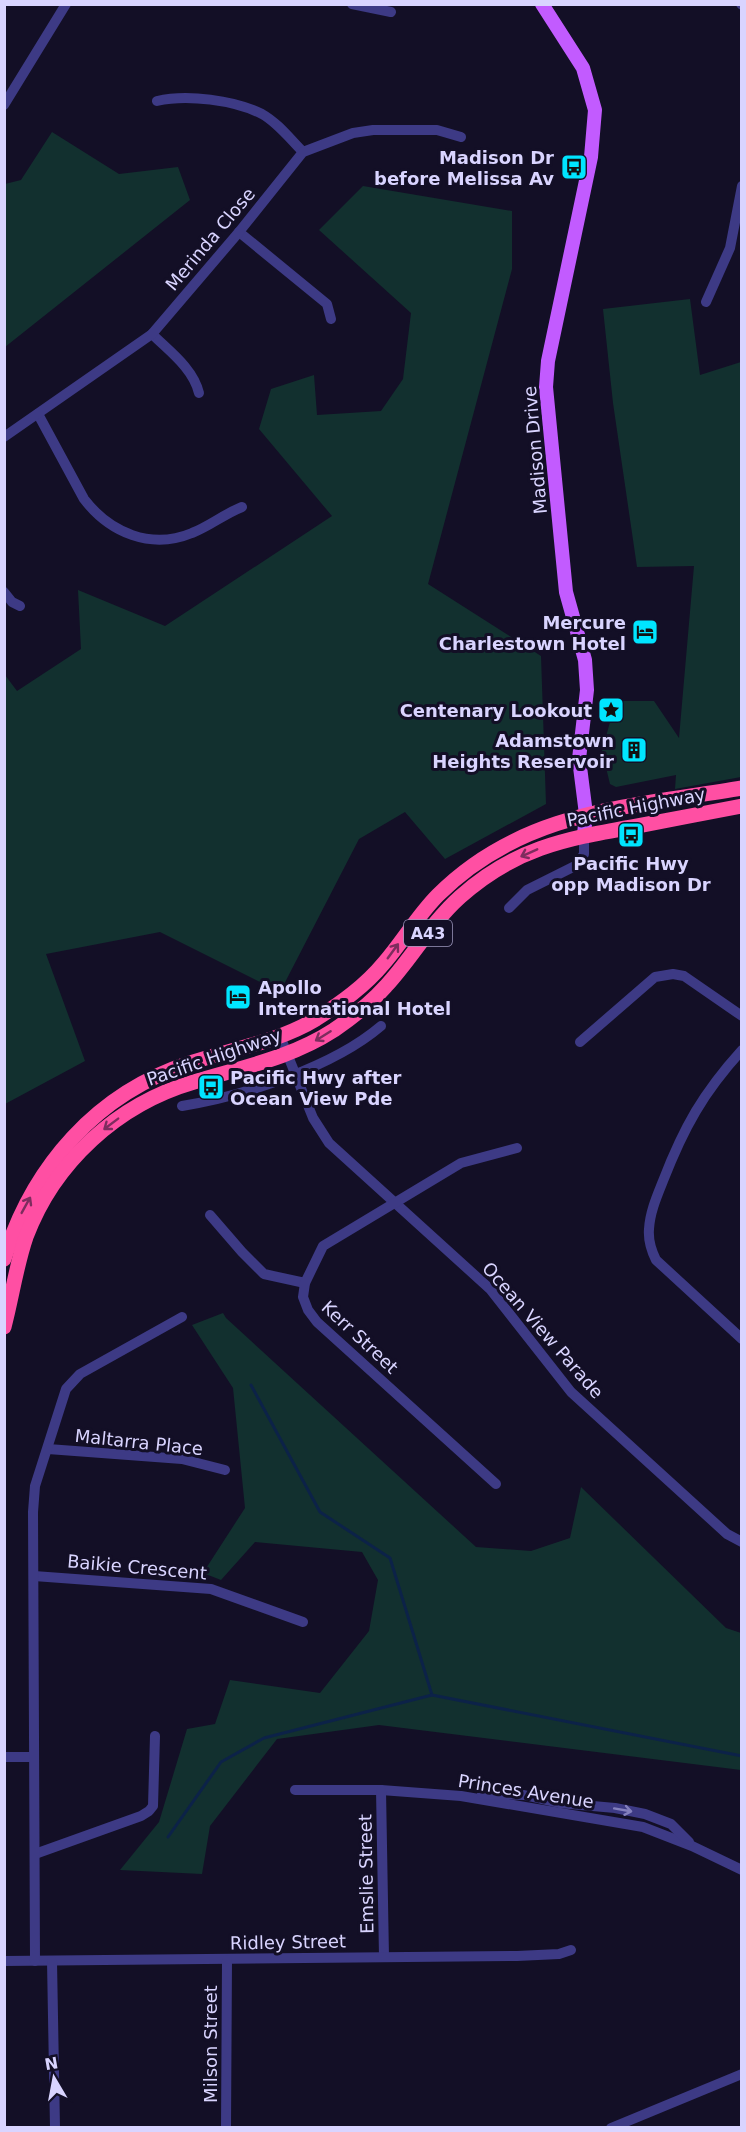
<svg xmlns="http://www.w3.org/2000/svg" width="746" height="2132" viewBox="0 0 746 2132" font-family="'DejaVu Sans',sans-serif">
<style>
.green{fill:#12302f}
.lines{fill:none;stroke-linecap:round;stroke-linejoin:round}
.stream{stroke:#0c2248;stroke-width:3}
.minor{stroke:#3d3a85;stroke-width:10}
.major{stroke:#c25bff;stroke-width:14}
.highway{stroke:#ff4fa3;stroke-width:15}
.oneway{stroke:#7d2c5e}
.oneway2{stroke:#837fbc}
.labels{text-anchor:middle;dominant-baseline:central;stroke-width:6;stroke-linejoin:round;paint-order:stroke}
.shield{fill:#130f26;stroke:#9e99be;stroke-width:1.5}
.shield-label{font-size:16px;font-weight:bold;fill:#d9d4ff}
.poi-label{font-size:18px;font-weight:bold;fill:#d9d4ff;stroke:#130f26;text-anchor:end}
.street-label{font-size:18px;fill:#d9d4ff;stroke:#130f26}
</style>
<rect width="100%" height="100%" fill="#130f26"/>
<g class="green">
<path d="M 52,132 L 119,174 L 178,167 L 190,200 L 5,347 L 5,184 L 21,180 Z"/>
<path d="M 363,186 L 512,211 L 512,269 L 428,584 L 541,656 L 546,804 L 445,859 L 405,812 L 359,839 L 280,992 L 160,932 L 46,954 L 85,1061 L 5,1104 L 5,675 L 17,691 L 81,649 L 78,590 L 165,626 L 332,516 L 259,429 L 271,389 L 314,375 L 317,415 L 381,411 L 403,379 L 411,313 L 319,230 Z"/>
<path d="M 690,299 L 700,375 L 741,362 L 741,777 L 675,789 L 676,775 L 616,787 L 610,784 L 602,751 L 610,722 L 599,715 L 609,701 L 654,701 L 679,738 L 694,566 L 637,567 L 613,403 L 603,309 Z"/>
<path d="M 223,1313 L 226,1318 L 476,1547 L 531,1551 L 570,1538 L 581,1487 L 726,1628 L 741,1633 L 741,1770 L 379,1725 L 277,1739 L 210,1826 L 202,1874 L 120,1870 L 159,1822 L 187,1729 L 215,1724 L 230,1680 L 320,1693 L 369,1631 L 378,1580 L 362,1552 L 255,1542 L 221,1580 L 203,1573 L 245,1508 L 233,1388 L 192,1325 Z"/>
</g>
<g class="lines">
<g class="stream">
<path d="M 251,1385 L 320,1512 L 390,1558 L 432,1695"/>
<path d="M 168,1837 L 221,1762 L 264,1738 L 432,1695 L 742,1756"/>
</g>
<g class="minor">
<path d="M 352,4 L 391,12"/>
<path d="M 741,4 L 742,5"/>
<path d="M 157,101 C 187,94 234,100 262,114 C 278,123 290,139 303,152"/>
<path d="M 4,105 L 66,4"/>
<path d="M 239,232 L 327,304 L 331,319"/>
<path d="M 706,302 L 730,248 L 742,186"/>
<path d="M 152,334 C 169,351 193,368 199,393"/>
<path d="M 38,414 L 84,499 C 110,533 151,550 192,533 C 210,526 224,514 242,507"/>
<path d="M 4,437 L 152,334 L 239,232 L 303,152 L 353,133 L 373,130 L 437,130 L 461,137"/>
<path d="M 4,592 L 12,602 L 20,606"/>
<path d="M 509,908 L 527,890 L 577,865 L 584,854 L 584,835"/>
<path d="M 280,1036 L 313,1118 L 329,1143 L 490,1289 L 571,1392 L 727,1534 L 742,1542"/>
<path d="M 580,1042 L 655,977 L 673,974 L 684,976 L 742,1016"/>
<path d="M 742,1050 C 703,1093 684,1127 663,1181 C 657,1196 650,1212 649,1229 C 648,1241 651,1250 656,1260 L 742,1339"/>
<path d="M 182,1106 C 244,1096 333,1067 381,1026"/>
<path d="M 210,1215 L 242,1252 L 264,1274 L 305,1283"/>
<path d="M 48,1449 L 182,1459 L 225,1470"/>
<path d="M 496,1484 L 317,1322 L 308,1310 L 303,1297 L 305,1283 L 323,1246 L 461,1163 L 517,1148"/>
<path d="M 34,1576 L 211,1589 L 303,1622"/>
<path d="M 4,1757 L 34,1757"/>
<path d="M 295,1790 L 381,1790 L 461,1796 L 643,1827 L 692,1846 L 742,1870"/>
<path d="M 381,1790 L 384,1957"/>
<path d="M 482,1794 L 524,1795 L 559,1803 L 615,1808 L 645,1814 L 671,1824 L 689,1842"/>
<path d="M 35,1854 L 141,1816 L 149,1811 L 153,1806 L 155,1736"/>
<path d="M 4,1961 L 517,1956 L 559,1954 L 571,1950"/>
<path d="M 35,1961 L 33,1512 L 35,1486 L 66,1389 L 80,1374 L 182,1317"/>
<path d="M 52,1961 L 55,2128"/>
<path d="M 226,2128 L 227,1960"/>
<path d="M 611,2128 L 742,2074"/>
</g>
<path class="major" d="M 542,4 L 583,68 L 595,110 L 591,157 L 548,361 L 546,387 L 566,592 L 585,660 L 587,690 L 579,759 L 586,814 L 584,835"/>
<g class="highway">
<path d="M 4,1259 C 33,1166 97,1093 190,1063 C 232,1049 278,1042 316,1019 C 341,1003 365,986 384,963 C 403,941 418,915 438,895 C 523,810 631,807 742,788"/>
<path d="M 4,1327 C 12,1297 16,1266 26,1237 C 54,1162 118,1104 194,1082 C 243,1067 291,1058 334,1030 C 353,1017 371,1003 386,986 C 412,958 431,923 460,897 C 513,849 564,839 632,827 C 669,820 705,813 742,806"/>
</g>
</g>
<defs><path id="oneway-shaft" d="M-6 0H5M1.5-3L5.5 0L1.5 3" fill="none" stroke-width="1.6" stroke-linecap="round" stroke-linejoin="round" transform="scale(1.5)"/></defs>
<g class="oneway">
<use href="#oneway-shaft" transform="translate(529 853) rotate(156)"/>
<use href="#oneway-shaft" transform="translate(393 951) rotate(-54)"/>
<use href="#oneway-shaft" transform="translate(323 1036) rotate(148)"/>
<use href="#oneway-shaft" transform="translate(111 1124) rotate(143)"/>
<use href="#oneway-shaft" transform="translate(26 1205) rotate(-61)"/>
</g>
<use class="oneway2" href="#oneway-shaft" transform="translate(623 1810) rotate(10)"/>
<defs>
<symbol id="bus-square" viewBox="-11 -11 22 22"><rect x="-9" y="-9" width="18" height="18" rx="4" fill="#00e5ff" stroke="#130f26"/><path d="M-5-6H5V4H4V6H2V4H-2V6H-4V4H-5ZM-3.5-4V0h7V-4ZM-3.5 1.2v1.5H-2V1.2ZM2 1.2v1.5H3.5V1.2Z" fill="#111"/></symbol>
<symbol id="hotel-square" viewBox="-11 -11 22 22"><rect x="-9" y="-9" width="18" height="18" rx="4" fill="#00e5ff" stroke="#130f26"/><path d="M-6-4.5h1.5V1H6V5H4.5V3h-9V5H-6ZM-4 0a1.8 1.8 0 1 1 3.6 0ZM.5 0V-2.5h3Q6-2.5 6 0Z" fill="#111"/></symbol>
<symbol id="sight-square" viewBox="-11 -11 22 22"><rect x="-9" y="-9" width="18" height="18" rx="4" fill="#00e5ff" stroke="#130f26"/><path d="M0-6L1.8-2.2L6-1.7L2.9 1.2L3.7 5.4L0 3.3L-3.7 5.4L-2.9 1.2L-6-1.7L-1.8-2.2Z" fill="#111"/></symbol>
<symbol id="building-square" viewBox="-11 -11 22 22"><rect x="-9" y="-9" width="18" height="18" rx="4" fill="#00e5ff" stroke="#130f26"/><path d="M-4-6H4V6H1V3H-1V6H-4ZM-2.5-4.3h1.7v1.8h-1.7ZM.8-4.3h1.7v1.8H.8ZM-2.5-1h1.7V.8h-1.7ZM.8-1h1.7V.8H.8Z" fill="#111"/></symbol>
</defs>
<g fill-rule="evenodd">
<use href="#bus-square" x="559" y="152" width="30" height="30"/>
<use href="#hotel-square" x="630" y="617" width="30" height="30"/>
<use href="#sight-square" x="596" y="695" width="30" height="30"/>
<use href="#building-square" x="619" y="735" width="30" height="30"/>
<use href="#bus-square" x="616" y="820" width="30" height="30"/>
<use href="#hotel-square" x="223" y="982" width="30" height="30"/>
<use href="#bus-square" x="196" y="1072" width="30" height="30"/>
</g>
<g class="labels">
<rect class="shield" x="404" y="920" width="48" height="26" rx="4.5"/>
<g class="shield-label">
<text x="428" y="933">A43</text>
</g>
<g class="poi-label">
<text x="554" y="157">Madison Dr<tspan x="554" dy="21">before Melissa Av</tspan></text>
<text x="626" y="622">Mercure<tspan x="626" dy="21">Charlestown Hotel</tspan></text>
<text x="592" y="710">Centenary Lookout</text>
<text x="614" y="740">Adamstown<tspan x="614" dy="21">Heights Reservoir</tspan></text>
<text x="631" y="863" text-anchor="middle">Pacific Hwy<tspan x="631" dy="21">opp Madison Dr</tspan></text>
<text x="258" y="987" text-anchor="start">Apollo<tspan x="258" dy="21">International Hotel</tspan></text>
<text x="230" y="1077" text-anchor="start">Pacific Hwy after<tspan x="230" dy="21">Ocean View Pde</tspan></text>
</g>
<g class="street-label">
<text transform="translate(210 239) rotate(-50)">Merinda Close</text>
<text transform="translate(535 450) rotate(-95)">Madison Drive</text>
<text transform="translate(636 807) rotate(-11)">Pacific Highway</text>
<text transform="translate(214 1057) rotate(-19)">Pacific Highway</text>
<text transform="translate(543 1330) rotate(49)">Ocean View Parade</text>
<text transform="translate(360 1337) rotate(43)">Kerr Street</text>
<text transform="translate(139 1442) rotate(6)">Maltarra Place</text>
<text transform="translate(137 1567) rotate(5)">Baikie Crescent</text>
<text transform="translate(526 1791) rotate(9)">Princes Avenue</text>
<text transform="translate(366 1874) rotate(-91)">Emslie Street</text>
<text transform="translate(288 1942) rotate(-1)">Ridley Street</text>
<text transform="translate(210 2044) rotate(-90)">Milson Street</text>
</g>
</g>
<rect width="746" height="2132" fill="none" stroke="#d9d4ff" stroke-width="12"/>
<g transform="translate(54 2078) rotate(350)" stroke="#130f26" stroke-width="4.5" paint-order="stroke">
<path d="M0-4.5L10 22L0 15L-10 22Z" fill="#d9d4ff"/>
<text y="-9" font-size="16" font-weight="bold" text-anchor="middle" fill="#d9d4ff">N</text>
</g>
</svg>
